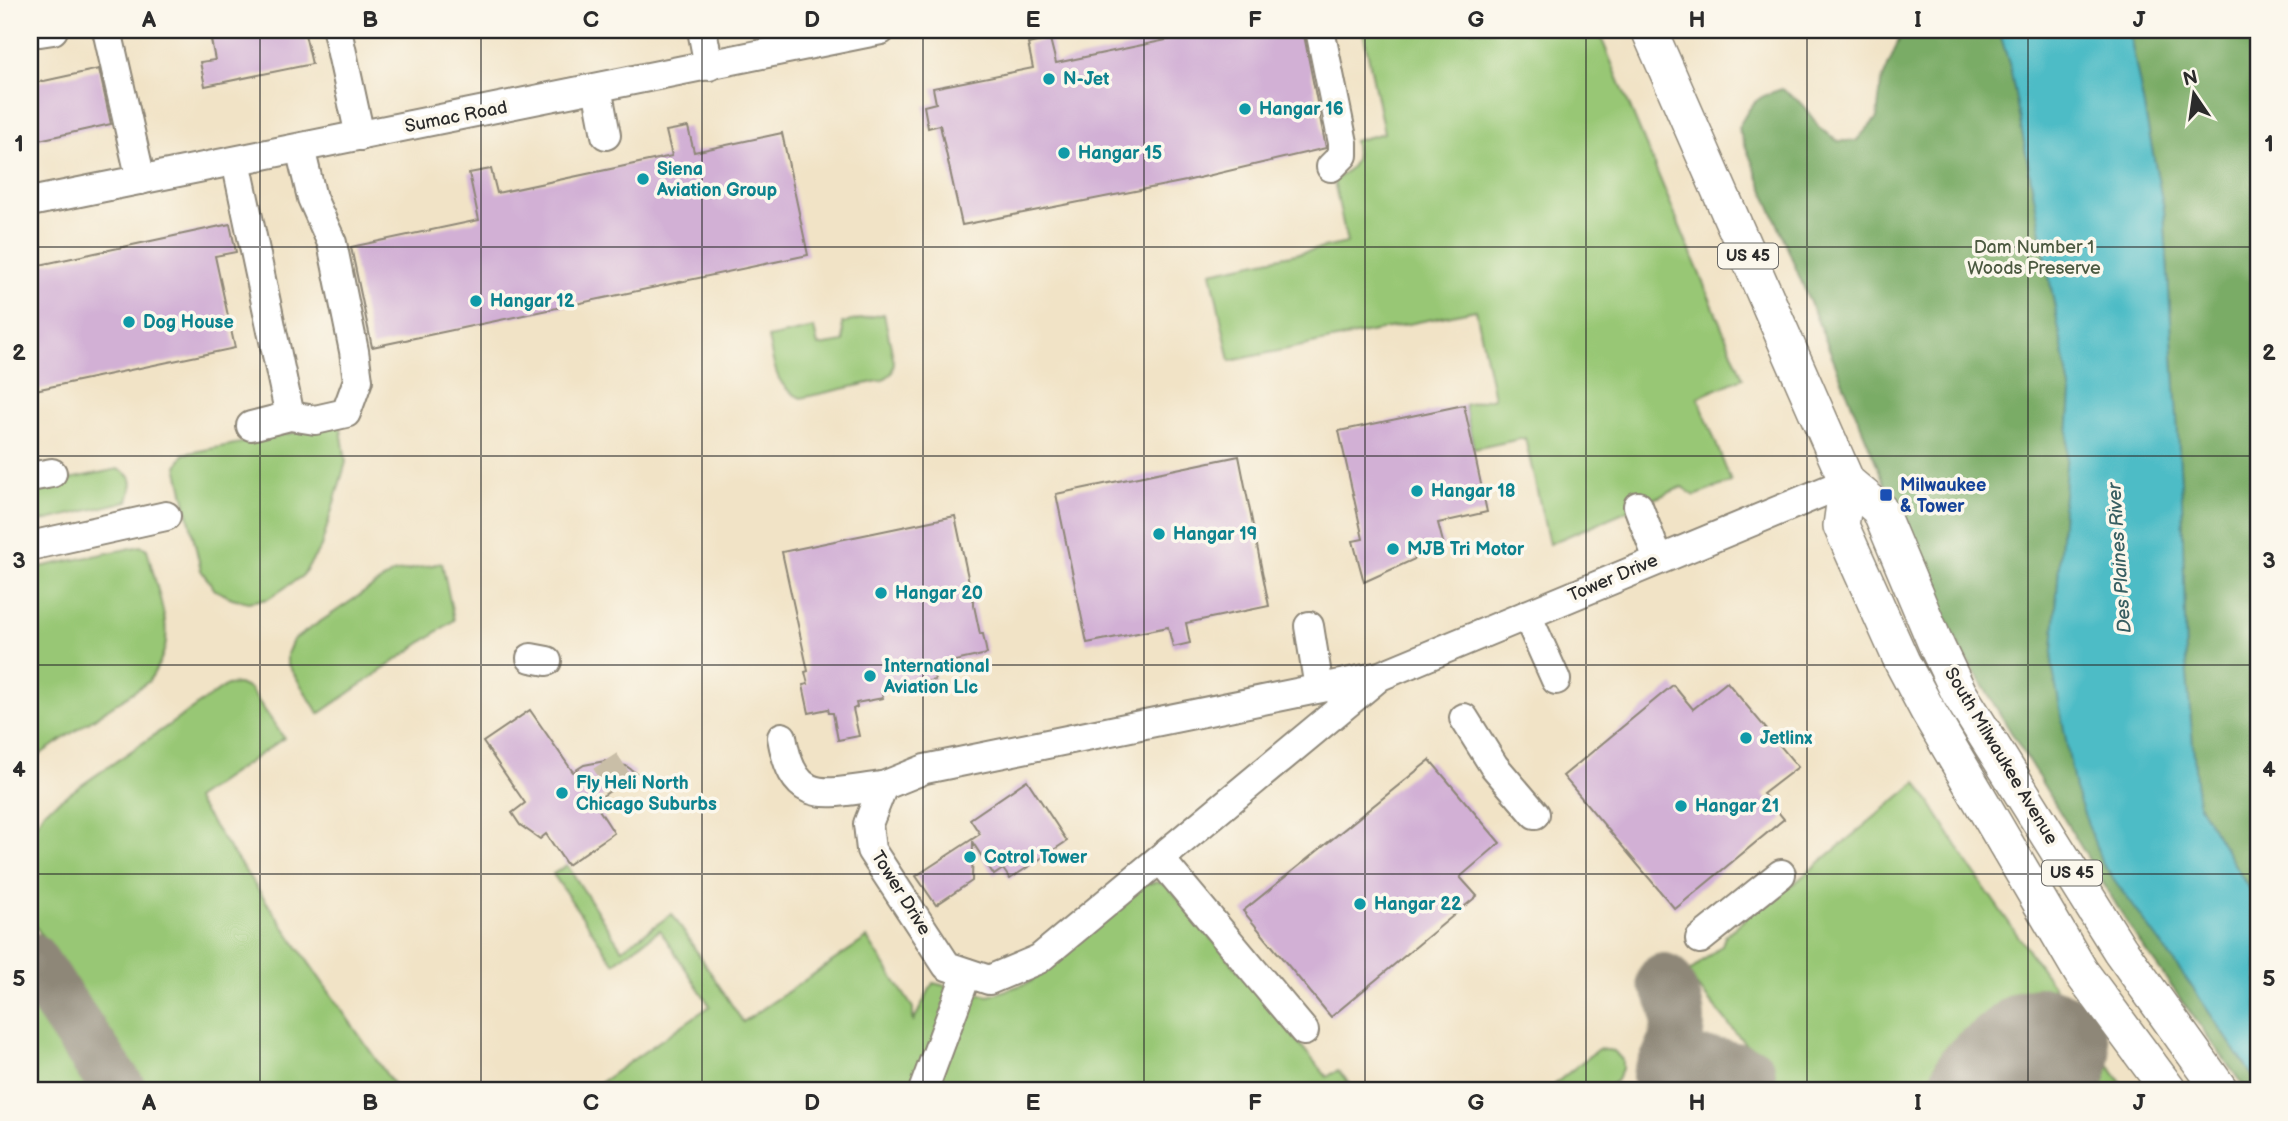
<svg xmlns="http://www.w3.org/2000/svg" width="2288" height="1121" viewBox="0 0 2288 1121" font-family="'Balsamiq Sans',sans-serif">
<style>
.green{fill:#98c775;stroke:#627950;stroke-width:2}
.forest{fill:#7aac66;stroke:#526c48;stroke-width:2}
.water{fill:#4ebcc6;stroke:#3c7478;stroke-width:2}
.lines{fill:none;stroke-linecap:round;stroke-linejoin:round}
.taxiway{stroke:#8e8778;stroke-width:54}
.runway{stroke:#8e8778;stroke-width:138}
.building{fill:#d2b0d5}
.minor-tunnel{stroke:#c9bea7;stroke-width:28;stroke-dasharray:28 14;stroke-linecap:butt}
.minor-casing{stroke:#8e8778;stroke-width:32}
.major-casing{stroke:#8e8778;stroke-width:38}
.minor{stroke:#fff;stroke-width:28}
.major{stroke:#fff;stroke-width:35}
.grid{fill:none;stroke:#2b2b2b;stroke-width:2;stroke-opacity:0.55}
.culture-dot{fill:#0f9aa8;stroke:#fbf7ec;stroke-width:2.5}
.transit-dot{fill:#1a4fb4;stroke:#fbf7ec;stroke-width:2.5}
.labels{text-anchor:middle;dominant-baseline:central;stroke-width:7;stroke-linejoin:round;paint-order:stroke}
.shield{fill:#fbf7ec;stroke:#696865;stroke-width:2}
.shield-label{font-size:16px;font-weight:bold;fill:#2b2b2b}
.culture-label{font-size:18px;font-weight:bold;fill:#0d838f;stroke:#fbf7ec;text-anchor:start}
.street-label{font-size:18px;fill:#2b2b2b;stroke:#fbf7ec}
.park-label{font-size:18px;fill:#4c5a41;stroke:#fbf7ec}
.transit-label{font-size:18px;font-weight:bold;fill:#164399;stroke:#fbf7ec;text-anchor:start}
.water-label{font-size:19px;font-style:italic;fill:#375e61;stroke:#fbf7ec}
.neatline{fill:none;stroke:#2b2b2b;stroke-width:2.5}
.grid-label{font-size:23px;text-anchor:middle;font-weight:bold;fill:#2b2b2b}
</style>
<rect width="100%" height="100%" fill="#fbf7ec"/>
<filter id="ink" filterUnits="userSpaceOnUse"><feTurbulence type="fractalNoise" baseFrequency=".0143" numOctaves="2"/><feDisplacementMap in="SourceGraphic" scale="14" xChannelSelector="R" yChannelSelector="G"/><feConvolveMatrix kernelMatrix="1 2 1 2 8 2 1 2 1" color-interpolation-filters="sRGB"/></filter>
<filter id="wash" filterUnits="userSpaceOnUse"><feTurbulence type="fractalNoise" baseFrequency=".00686" numOctaves="4" result="noise"/><feDisplacementMap in="SourceGraphic" scale="28" xChannelSelector="R" yChannelSelector="G"/><feGaussianBlur stdDeviation="1.57" result="paint"/><feColorMatrix in="noise" values="0 0 0 0 0 0 0 0 0 0 0 0 0 0 0 0 0 1.4 0 .05"/><feComposite in="paint" operator="in"/></filter>
<g filter="url(#wash)">
<rect width="100%" height="100%" fill="#f1e3c6"/>
<g class="green">
<path d="M 1363,30 L 1598,30 L 1743,378 L 1698,397 L 1731,482 L 1695,496 L 1682,487 L 1549,544 L 1525,438 L 1474,449 L 1464,405 L 1494,398 L 1476,310 L 1230,361 L 1211,272 L 1347,243 L 1334,181 C 1351,168 1360,164 1354,141 L 1384,133 Z"/>
<path d="M 884,314 L 894,362 L 892,373 L 883,380 L 801,398 C 774,387 774,363 768,338 L 814,328 L 818,346 L 844,342 L 842,323 Z"/>
<path d="M 338,424 L 341,429 L 346,462 L 321,547 L 302,576 L 268,599 L 248,602 L 232,598 L 215,590 L 201,570 L 177,466 L 184,454 Z"/>
<path d="M 118,469 C 136,476 133,484 128,501 L 30,524 L 30,487 Z"/>
<path d="M 141,546 L 147,549 C 152,572 169,621 166,642 C 164,657 157,669 148,682 L 30,761 L 30,569 Z"/>
<path d="M 442,563 L 454,620 L 319,714 L 287,663 L 287,654 L 293,640 L 393,573 Z"/>
<path d="M 239,684 L 250,689 L 284,738 L 195,799 L 398,1091 L 147,1091 L 30,918 L 30,834 L 44,811 L 227,685 Z"/>
<path d="M 1917,782 L 1972,870 L 2127,1091 L 2072,1091 C 2077,1083 2082,1075 2082,1065 C 2080,1042 2052,1028 2031,1033 L 1959,1091 L 1784,1091 L 1687,974 L 1722,945 L 1725,936 L 1787,882 L 1791,886 Z"/>
<path d="M 567,865 L 622,949 L 672,914 L 743,1022 L 867,938 L 913,1008 L 913,1022 L 933,983 L 989,996 L 1030,982 L 1145,884 L 1157,882 L 1168,886 L 1327,1077 L 1338,1070 L 1356,1091 L 588,1091 L 710,1006 L 660,930 L 614,963 L 553,874 Z"/>
<path d="M 30,1000 L 92,1091 L 30,1091 Z"/>
<path d="M 1598,1049 L 1614,1051 L 1622,1060 L 1622,1069 L 1617,1080 L 1604,1091 L 1546,1091 Z"/>
</g>
<g class="forest">
<path d="M 1903,30 L 1999,30 L 2010,67 L 2071,394 L 2052,665 L 2190,984 L 2258,1084 L 2258,1091 L 2247,1091 L 2136,937 L 1961,650 L 1901,523 L 1738,128 C 1752,103 1753,98 1782,89 L 1801,103 L 1821,129 L 1838,141 L 1856,141 L 1877,118 L 1881,83 Z"/>
<path d="M 2129,30 L 2258,30 L 2258,904 L 2198,804 L 2186,663 L 2182,499 L 2164,210 Z"/>
</g>
<path class="water" d="M 1999,30 L 2129,30 L 2164,210 L 2182,499 L 2186,663 L 2198,804 L 2258,904 L 2258,1084 L 2190,984 L 2102,863 L 2075,789 L 2052,665 L 2071,394 L 2010,67 Z"/>
<g class="lines">
<g class="taxiway">
<path d="M 30,959 L 120,1091"/>
<path d="M 1664,980 C 1668,988 1674,997 1676,1006 C 1683,1031 1671,1055 1659,1076 C 1696,1062 1711,1061 1749,1073"/>
<path d="M 2012,1079 L 2015,1091"/>
</g>
<path class="runway" d="M 1998,1091 L 2041,1056"/>
</g>
<g id="blocks">
<g class="building">
<path d="M 209,30 L 304,30 L 312,64 L 205,86 L 200,62 L 215,60 Z"/>
<path d="M 1214,30 L 1303,30 L 1326,148 L 1186,181 L 962,225 L 940,125 L 928,128 L 924,106 L 936,103 L 933,88 L 1033,68 L 1028,44 L 1050,39 L 1056,63 Z"/>
<path d="M 99,69 L 111,124 L 30,142 L 30,84 Z"/>
<path d="M 688,127 L 694,152 L 782,133 L 808,255 L 372,347 L 351,247 L 479,220 L 469,173 L 491,169 L 497,193 L 672,156 L 666,131 Z"/>
<path d="M 230,224 L 236,252 L 215,256 L 235,348 L 35,390 L 30,365 L 30,267 Z"/>
<path d="M 1464,405 L 1487,512 L 1438,523 L 1444,546 L 1416,553 L 1417,558 L 1364,582 L 1353,541 L 1363,539 L 1339,431 Z"/>
<path d="M 1239,456 L 1269,606 L 1186,623 L 1190,643 L 1173,647 L 1168,627 L 1087,643 L 1056,494 Z"/>
<path d="M 955,516 L 980,634 L 983,634 L 987,654 L 932,666 L 935,680 L 881,691 L 883,698 L 856,703 L 857,707 L 853,709 L 859,736 L 838,740 L 833,713 L 829,713 L 828,709 L 809,713 L 803,685 L 808,684 L 805,672 L 808,671 L 782,552 Z"/>
<path d="M 1727,682 L 1798,767 L 1763,794 L 1784,819 L 1675,909 L 1563,776 L 1673,685 L 1693,709 Z"/>
<path d="M 530,710 L 573,772 L 584,765 L 605,761 L 626,766 L 636,773 L 594,802 L 614,833 L 567,865 L 546,834 L 540,839 L 520,825 L 512,813 L 525,803 L 483,742 Z"/>
<path d="M 1430,760 L 1500,843 L 1460,877 L 1477,896 L 1331,1017 L 1243,911 Z"/>
<path d="M 1027,780 L 1067,841 L 1010,879 L 1003,869 L 994,875 L 973,843 L 972,881 L 936,905 L 916,876 L 980,834 L 970,819 Z"/>
</g>
</g>
</g>
<g filter="url(#ink)">
<use href="#blocks" fill-opacity="0" stroke="#8e8778" stroke-width="2"/>
<g class="lines">
<path class="minor-tunnel" d="M 605,761 L 620,784"/>
<defs>
<g id="minor">
<path d="M 40,30 L 40,32 L 53,30"/>
<path d="M 107,30 L 141,180"/>
<path d="M 337,30 L 360,136"/>
<path d="M 702,30 L 709,66"/>
<path d="M 1320,30 L 1343,143 L 1343,155 L 1331,167"/>
<path d="M 597,88 L 606,135"/>
<path d="M 236,161 L 290,416"/>
<path d="M 30,202 L 881,30"/>
<path d="M 251,426 L 290,416 L 315,420 L 346,413 L 358,380 L 354,351 L 332,243 L 312,198 L 300,148"/>
<path d="M 30,477 L 52,473"/>
<path d="M 1638,506 L 1658,559"/>
<path d="M 30,546 L 166,516"/>
<path d="M 1527,615 L 1556,680"/>
<path d="M 1309,626 L 1319,688"/>
<path d="M 531,658 L 547,661"/>
<path d="M 1380,676 L 1039,959 L 989,980 L 947,966 L 871,850 L 868,824 L 883,786 L 925,769 L 1380,676 L 1847,482"/>
<path d="M 1464,718 L 1494,766 L 1535,814"/>
<path d="M 782,737 C 794,808 825,793 883,786"/>
<path d="M 1160,859 L 1304,1031"/>
<path d="M 1700,939 L 1781,874"/>
<path d="M 923,1091 L 967,973"/>
</g>
<g id="major">
<path d="M 1649,30 L 1847,482 L 1879,509 L 1937,647 L 1959,693 L 2120,950 L 2221,1091"/>
<path d="M 1847,482 L 1841,526 L 1902,662 L 1928,711 L 2081,972 L 2169,1091"/>
</g>
</defs>
<use href="#minor" class="minor-casing"/>
<use href="#major" class="major-casing"/>
<use href="#minor" class="minor"/>
<use href="#major" class="major"/>
</g>
</g>
<path class="grid" d="M 260,30 L 260,1091M 481,30 L 481,1091M 702,30 L 702,1091M 923,30 L 923,1091M 1144,30 L 1144,1091M 1365,30 L 1365,1091M 1586,30 L 1586,1091M 1807,30 L 1807,1091M 2028,30 L 2028,1091M 30,247 L 2258,247M 30,456 L 2258,456M 30,665 L 2258,665M 30,874 L 2258,874"/>
<g class="culture-dot">
<circle cx="1049" cy="79" r="7"/>
<circle cx="1245" cy="109" r="7"/>
<circle cx="1064" cy="153" r="7"/>
<circle cx="643" cy="179" r="7"/>
<circle cx="476" cy="301" r="7"/>
<circle cx="129" cy="322" r="7"/>
<circle cx="1417" cy="491" r="7"/>
<circle cx="1159" cy="534" r="7"/>
<circle cx="1393" cy="549" r="7"/>
<circle cx="881" cy="593" r="7"/>
<circle cx="870" cy="676" r="7"/>
<circle cx="1746" cy="738" r="7"/>
<circle cx="562" cy="793" r="7"/>
<circle cx="1681" cy="806" r="7"/>
<circle cx="970" cy="857" r="7"/>
<circle cx="1360" cy="904" r="7"/>
</g>
<rect class="transit-dot" x="1879" y="488" width="14" height="14" rx="3.5"/>
<g class="labels">
<g class="shield">
<rect x="1718" y="243.5" width="60" height="25" rx="5"/>
<rect x="2042" y="860.5" width="60" height="25" rx="5"/>
</g>
<g class="shield-label">
<text x="1748" y="256">US 45</text>
<text x="2072" y="873">US 45</text>
</g>
<g class="culture-label">
<text x="1063" y="79">N-Jet</text>
<text x="1259" y="109">Hangar 16</text>
<text x="1078" y="153">Hangar 15</text>
<text x="657" y="169">Siena<tspan x="657" dy="21">Aviation Group</tspan></text>
<text x="490" y="301">Hangar 12</text>
<text x="143" y="322">Dog House</text>
<text x="1431" y="491">Hangar 18</text>
<text x="1173" y="534">Hangar 19</text>
<text x="1407" y="549">MJB Tri Motor</text>
<text x="895" y="593">Hangar 20</text>
<text x="884" y="666">International<tspan x="884" dy="21">Aviation Llc</tspan></text>
<text x="1760" y="738">Jetlinx</text>
<text x="576" y="783">Fly Heli North<tspan x="576" dy="21">Chicago Suburbs</tspan></text>
<text x="1695" y="806">Hangar 21</text>
<text x="984" y="857">Cotrol Tower</text>
<text x="1374" y="904">Hangar 22</text>
</g>
<g class="street-label">
<text transform="translate(456 117) rotate(-11)">Sumac Road</text>
<text transform="translate(1613 578) rotate(-23)">Tower Drive</text>
<text transform="translate(2001 756) rotate(59)">South Milwaukee Avenue</text>
<text transform="translate(901 893) rotate(58)">Tower Drive</text>
</g>
<g class="park-label">
<text x="2034" y="247">Dam Number 1<tspan x="2034" dy="21">Woods Preserve</tspan></text>
</g>
<g class="transit-label">
<text x="1900" y="485">Milwaukee<tspan x="1900" dy="21">&amp; Tower</tspan></text>
</g>
<g class="water-label">
<text transform="translate(2120 558) rotate(-94)">Des Plaines River</text>
</g>
</g>
<rect width="2288" height="1121" fill="none" stroke="#fbf7ec" stroke-width="77"/>
<g transform="translate(2194 94) rotate(347)" stroke="#fbf7ec" stroke-width="5" paint-order="stroke">
<path d="M0-5L12 26L0 18L-12 26Z" fill="#2b2b2b"/>
<text y="-10" font-size="19" font-weight="bold" text-anchor="middle" fill="#2b2b2b">N</text>
</g>
<rect x="38" y="38" width="2212" height="1044" class="neatline"/>
<g class="grid-label">
<text x="149" y="27">A</text>
<text x="370" y="27">B</text>
<text x="591" y="27">C</text>
<text x="812" y="27">D</text>
<text x="1033" y="27">E</text>
<text x="1255" y="27">F</text>
<text x="1476" y="27">G</text>
<text x="1697" y="27">H</text>
<text x="1918" y="27">I</text>
<text x="2139" y="27">J</text>
<text x="19" y="151">1</text>
<text x="2269" y="151">1</text>
<text x="19" y="360">2</text>
<text x="2269" y="360">2</text>
<text x="19" y="568">3</text>
<text x="2269" y="568">3</text>
<text x="19" y="777">4</text>
<text x="2269" y="777">4</text>
<text x="19" y="986">5</text>
<text x="2269" y="986">5</text>
<text x="149" y="1110">A</text>
<text x="370" y="1110">B</text>
<text x="591" y="1110">C</text>
<text x="812" y="1110">D</text>
<text x="1033" y="1110">E</text>
<text x="1255" y="1110">F</text>
<text x="1476" y="1110">G</text>
<text x="1697" y="1110">H</text>
<text x="1918" y="1110">I</text>
<text x="2139" y="1110">J</text>
</g>
</svg>
